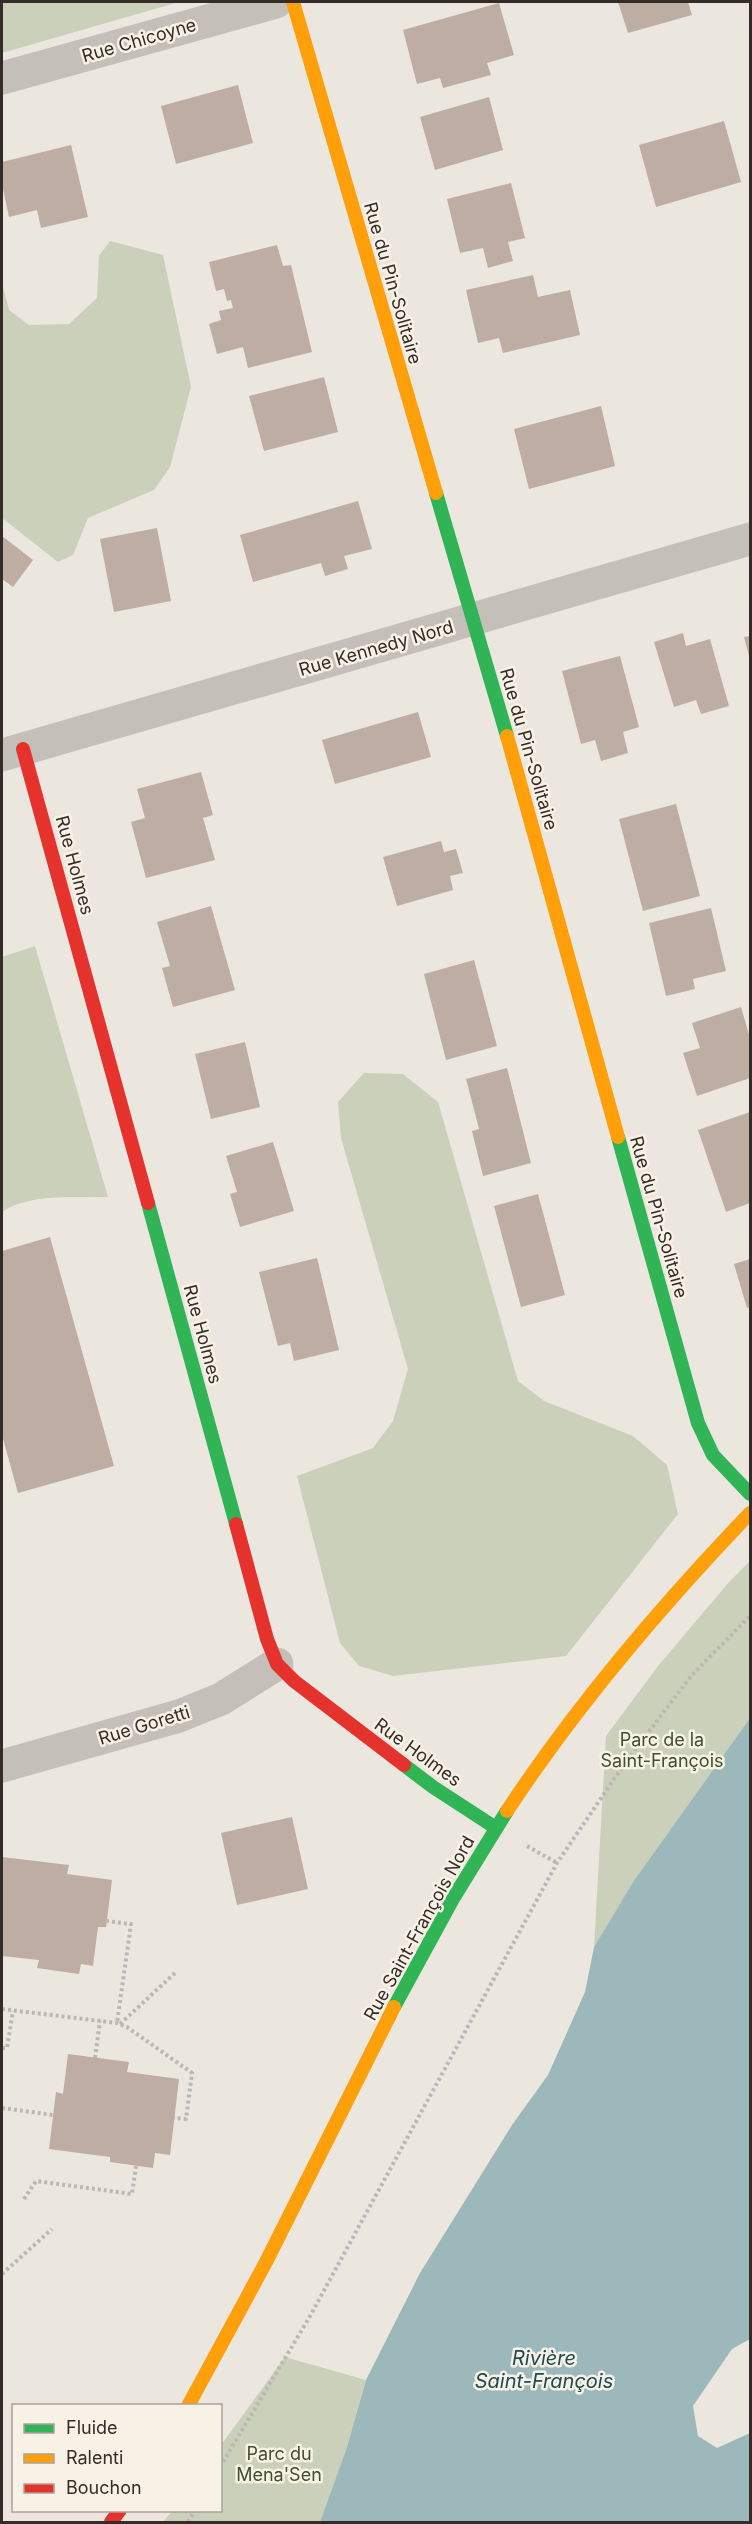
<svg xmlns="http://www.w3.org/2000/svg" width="752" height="2524" viewBox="0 0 752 2524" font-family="Inter,sans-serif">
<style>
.green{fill:#cad0ba}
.water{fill:#9db8bb}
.building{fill:#bdada2}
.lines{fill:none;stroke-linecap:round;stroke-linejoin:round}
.path{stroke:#bdb7b1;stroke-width:4;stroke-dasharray:3 3;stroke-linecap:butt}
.street{stroke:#c4bfb8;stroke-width:33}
.fast{stroke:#30b455;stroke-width:14}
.slow{stroke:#ff9f0a;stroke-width:14}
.jam{stroke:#e5322d;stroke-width:14}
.labels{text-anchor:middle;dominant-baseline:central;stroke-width:5;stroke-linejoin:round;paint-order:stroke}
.street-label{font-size:18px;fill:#342c27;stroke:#f8f2e6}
.park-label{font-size:18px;fill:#40502d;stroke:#f8f2e6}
.water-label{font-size:20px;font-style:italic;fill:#204a53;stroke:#f8f2e6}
</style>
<rect width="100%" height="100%" fill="#ebe7df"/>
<g class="green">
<path d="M 2,2 L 179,2 L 2,53 Z"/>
<path d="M 110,241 L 163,255 L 191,387 L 170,467 L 154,490 L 88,518 L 73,555 L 58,562 L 2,518 L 2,283 L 9,310 L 29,325 L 69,324 L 97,298 L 99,256 Z"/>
<path d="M 35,946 L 108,1197 C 73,1198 31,1193 2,1212 L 2,957 Z"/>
<path d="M 364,1073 L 403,1074 L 438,1102 L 518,1381 L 544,1401 L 633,1436 L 667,1465 L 678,1514 L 566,1656 L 393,1676 L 359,1666 L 340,1643 L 297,1476 L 373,1448 L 393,1421 L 408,1369 L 341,1138 L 338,1102 Z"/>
<path d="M 750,1561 L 750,1718 L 633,1882 L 594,1947 L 606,1736 L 658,1666 L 730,1581 Z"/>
<path d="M 285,2357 L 366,2380 L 347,2447 L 320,2522 L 163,2522 L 172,2511 L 220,2510 L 221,2445 Z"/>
</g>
<path class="water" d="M 750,1718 L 750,2339 L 732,2349 L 693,2406 L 698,2436 L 717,2448 L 750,2433 L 750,2522 L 320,2522 L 347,2447 L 366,2380 L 420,2273 L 512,2125 L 548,2075 L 585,1992 L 594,1947 L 633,1882 Z"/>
<g class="building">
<path d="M 618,2 L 688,2 L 692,15 L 628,33 Z"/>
<path d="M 499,3 L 514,55 L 487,63 L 491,75 L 443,88 L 440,78 L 417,84 L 403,30 Z"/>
<path d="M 238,85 L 253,143 L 176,164 L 161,106 Z"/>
<path d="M 489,97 L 503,150 L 435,170 L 420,117 Z"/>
<path d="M 724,121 L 741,182 L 656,207 L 639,145 Z"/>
<path d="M 71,145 L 88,217 L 41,228 L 37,210 L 9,217 L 2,184 L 2,162 Z"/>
<path d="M 511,183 L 525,238 L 508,242 L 513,261 L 488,268 L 483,248 L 460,253 L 447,199 Z"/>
<path d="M 277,245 L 283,266 L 291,265 L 312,352 L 248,368 L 243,347 L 217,354 L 209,324 L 221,320 L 219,311 L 233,308 L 231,300 L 227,301 L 224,289 L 216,291 L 209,262 Z"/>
<path d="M 533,275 L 538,297 L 570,290 L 580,335 L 503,353 L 499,338 L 478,343 L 466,290 Z"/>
<path d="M 324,377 L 338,432 L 264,451 L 249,396 Z"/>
<path d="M 601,406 L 615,466 L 529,489 L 514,429 Z"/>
<path d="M 358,501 L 372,549 L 344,556 L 348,569 L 325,576 L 321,563 L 253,582 L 240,535 Z"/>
<path d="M 157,528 L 171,601 L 114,612 L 100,539 Z"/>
<path d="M 2,536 L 33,560 L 13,587 L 2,579 Z"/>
<path d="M 683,633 L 686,646 L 710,639 L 729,706 L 701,714 L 696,700 L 674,707 L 654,642 Z"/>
<path d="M 750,636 L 750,660 L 744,637 Z"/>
<path d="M 620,656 L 639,727 L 623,732 L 628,753 L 601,761 L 595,740 L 581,744 L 562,671 Z"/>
<path d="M 418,712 L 431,757 L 335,784 L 322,740 Z"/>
<path d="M 201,772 L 213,815 L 203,818 L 215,860 L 146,878 L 131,822 L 145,818 L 137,789 Z"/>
<path d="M 676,804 L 700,896 L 643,911 L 619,819 Z"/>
<path d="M 441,841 L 444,852 L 456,849 L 463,873 L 450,876 L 453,890 L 397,906 L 383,857 Z"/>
<path d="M 211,906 L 235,990 L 173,1007 L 162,968 L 170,966 L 157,922 Z"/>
<path d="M 711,908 L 726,971 L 693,979 L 695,989 L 666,996 L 649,923 Z"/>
<path d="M 474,960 L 497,1046 L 446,1060 L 424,974 Z"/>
<path d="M 741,1007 L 750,1038 L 750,1078 L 697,1096 L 683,1053 L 700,1048 L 692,1023 Z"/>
<path d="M 245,1042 L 260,1107 L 211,1119 L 195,1054 Z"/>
<path d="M 507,1068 L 531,1163 L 483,1176 L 472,1131 L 479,1129 L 466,1079 Z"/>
<path d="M 750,1112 L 750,1203 L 726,1212 L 698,1130 Z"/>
<path d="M 273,1142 L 294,1211 L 240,1227 L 230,1194 L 237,1192 L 226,1156 Z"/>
<path d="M 538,1194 L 565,1295 L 521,1307 L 494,1206 Z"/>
<path d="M 50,1237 L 114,1466 L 18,1493 L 2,1435 L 2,1251 Z"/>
<path d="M 317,1258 L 339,1350 L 294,1361 L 290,1343 L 278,1346 L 259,1272 Z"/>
<path d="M 750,1259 L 750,1307 L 747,1308 L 734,1264 Z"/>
<path d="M 292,1817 L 308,1889 L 237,1905 L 221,1833 Z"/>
<path d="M 2,1857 L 69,1865 L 67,1874 L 112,1880 L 106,1927 L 98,1927 L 93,1966 L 81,1964 L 79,1974 L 37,1968 L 39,1960 L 2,1956 Z"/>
<path d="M 68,2054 L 129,2062 L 127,2072 L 179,2079 L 170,2155 L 155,2153 L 153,2168 L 110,2162 L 110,2157 L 49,2149 L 56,2092 L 63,2094 Z"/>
</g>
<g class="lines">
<g class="path">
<path d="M 527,1846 L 557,1863"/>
<path d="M 106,1921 L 131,1924 L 117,2023"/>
<path d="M 2,2009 L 117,2023 L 127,2027 L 192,2073 L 186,2119 L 174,2118"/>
<path d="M 120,2024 L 175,1973"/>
<path d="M 2,2048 L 7,2048 L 13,2011"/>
<path d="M 95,2058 L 100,2021"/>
<path d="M 2,2108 L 53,2115"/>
<path d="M 24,2199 L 36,2181 L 132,2194 L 136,2166"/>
<path d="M 2,2274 L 52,2229"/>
<path d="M 220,2467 L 309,2318 L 557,1863 L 625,1763 L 692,1675 L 750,1616"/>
<path d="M 188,2522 L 195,2510"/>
</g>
<g class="street">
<path d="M 2,78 L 276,2"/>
<path d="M 2,755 L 750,539"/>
<path d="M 2,1766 L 179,1716 L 221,1699 L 277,1664"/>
</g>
<g class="fast">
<path d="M 436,493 L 507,736"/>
<path d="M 618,1137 L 698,1423 L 713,1455 L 750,1494"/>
<path d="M 148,1203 L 236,1524"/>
<path d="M 404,1765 L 433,1787 L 496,1828"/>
<path d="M 394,2007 L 454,1897 L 507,1811"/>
</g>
<g class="slow">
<path d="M 293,2 L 436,493"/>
<path d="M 507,736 L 618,1137"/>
<path d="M 507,1811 C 578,1703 661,1606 750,1513"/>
<path d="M 188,2406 L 266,2262 L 394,2007"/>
</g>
<g class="jam">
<path d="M 23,749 L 148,1203"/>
<path d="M 236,1524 L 267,1639 L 277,1664 L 294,1681 L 404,1765"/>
<path d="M 111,2522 L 120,2510"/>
</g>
</g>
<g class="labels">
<g class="street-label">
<text transform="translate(139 40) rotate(-16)">Rue Chicoyne</text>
<text transform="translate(393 283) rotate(74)">Rue du Pin-Solitaire</text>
<text transform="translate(376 648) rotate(-16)">Rue Kennedy Nord</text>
<text transform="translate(529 749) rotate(74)">Rue du Pin-Solitaire</text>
<text transform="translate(75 865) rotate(75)">Rue Holmes</text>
<text transform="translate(659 1217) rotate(74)">Rue du Pin-Solitaire</text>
<text transform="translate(203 1334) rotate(75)">Rue Holmes</text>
<text transform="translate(144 1725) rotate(-17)">Rue Goretti</text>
<text transform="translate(418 1752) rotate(36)">Rue Holmes</text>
<text transform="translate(419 1928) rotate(-61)">Rue Saint-François Nord</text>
</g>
<g class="park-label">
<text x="662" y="1739">Parc de la<tspan x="662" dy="21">Saint-François</tspan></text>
<text x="279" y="2453">Parc du<tspan x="279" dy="21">Mena'Sen</tspan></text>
</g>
<g class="water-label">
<text x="544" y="2358">Rivière<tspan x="544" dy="23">Saint-François</tspan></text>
</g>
</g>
<rect width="752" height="2524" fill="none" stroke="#342c27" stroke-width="6"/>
<rect x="12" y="2404" width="210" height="108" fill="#f8f2e6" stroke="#aaa39a" stroke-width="1.5"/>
<rect x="24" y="2424" width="30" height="9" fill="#30b455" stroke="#aaa39a" stroke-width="1.5"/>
<text x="66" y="2434" font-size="18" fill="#342c27">Fluide</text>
<rect x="24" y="2454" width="30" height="9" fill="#ff9f0a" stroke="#aaa39a" stroke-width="1.5"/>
<text x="66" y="2464" font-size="18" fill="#342c27">Ralenti</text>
<rect x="24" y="2484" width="30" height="9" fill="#e5322d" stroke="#aaa39a" stroke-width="1.5"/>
<text x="66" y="2494" font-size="18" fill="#342c27">Bouchon</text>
</svg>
